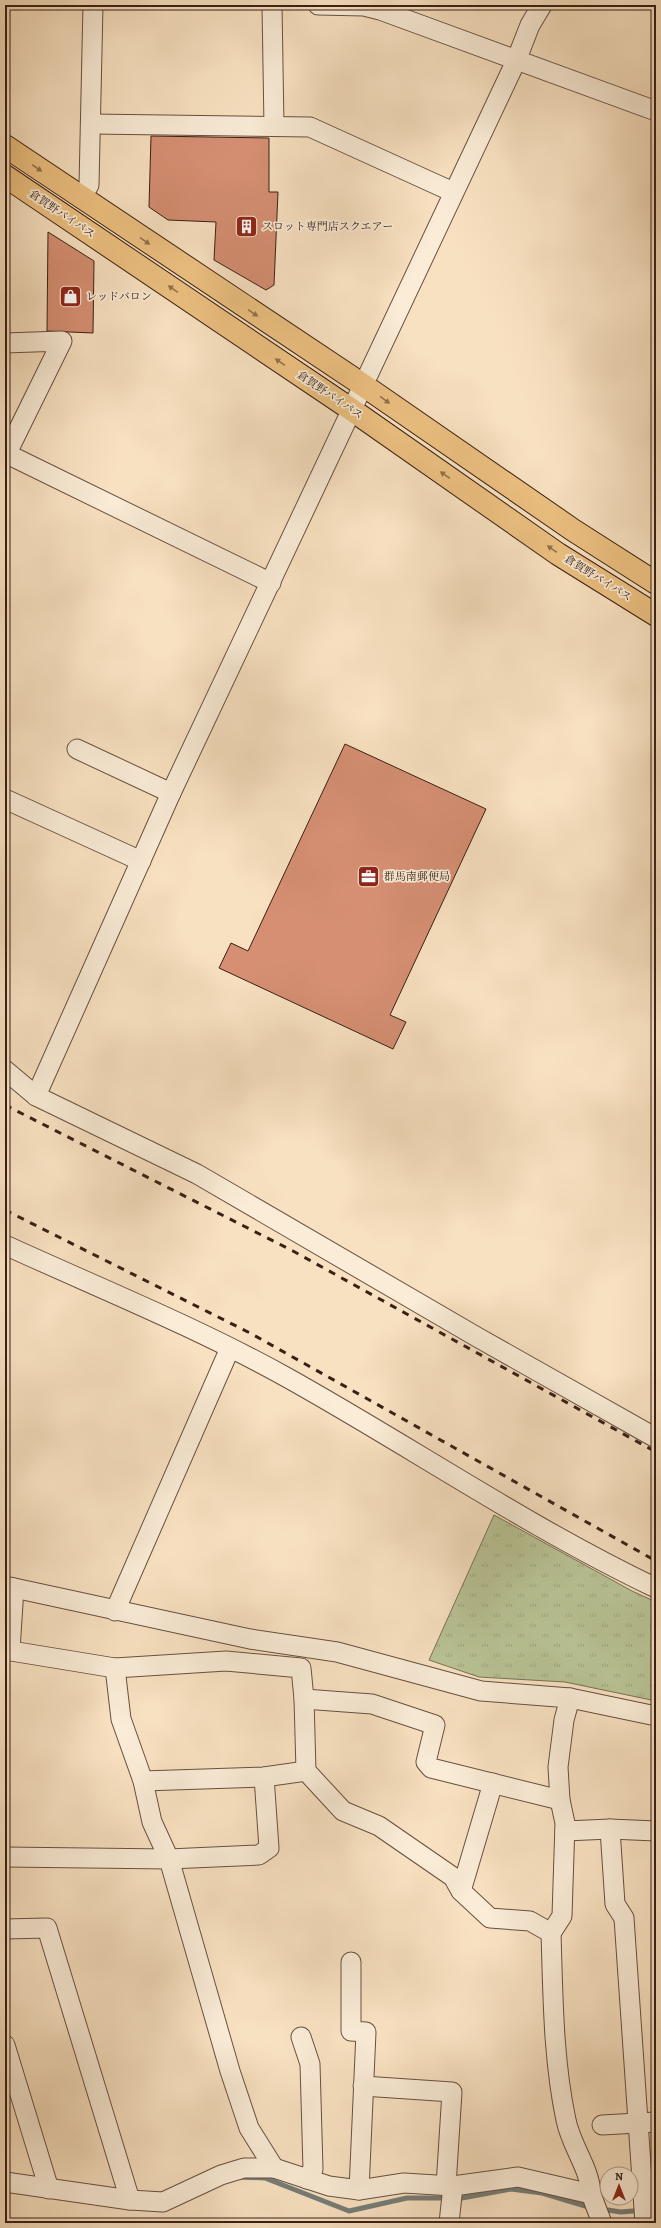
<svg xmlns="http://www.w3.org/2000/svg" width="661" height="2228" viewBox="0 0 661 2228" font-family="Alegreya,'Noto Serif JP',serif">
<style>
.grass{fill:url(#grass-tufts);stroke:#787256}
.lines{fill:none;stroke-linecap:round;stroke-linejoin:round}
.stream{stroke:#767e78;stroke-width:5}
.building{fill:#d68f73;stroke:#382015}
.minor-casing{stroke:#685040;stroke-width:21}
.highway-casing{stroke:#382015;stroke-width:24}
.minor{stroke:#faecd7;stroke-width:19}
.highway{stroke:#ecc080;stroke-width:22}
.rail{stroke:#382015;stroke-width:3;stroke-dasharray:7 7;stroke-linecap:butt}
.oneway{fill:#92704a}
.labels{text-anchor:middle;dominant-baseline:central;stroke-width:3.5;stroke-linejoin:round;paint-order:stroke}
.street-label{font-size:11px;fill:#382015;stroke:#faecd7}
.poi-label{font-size:11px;fill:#382015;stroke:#faecd7;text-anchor:start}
</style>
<defs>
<pattern id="grass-tufts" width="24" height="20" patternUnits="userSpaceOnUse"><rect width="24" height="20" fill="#b9c496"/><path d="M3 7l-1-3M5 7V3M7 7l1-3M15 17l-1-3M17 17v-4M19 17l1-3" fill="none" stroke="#a0a880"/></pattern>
</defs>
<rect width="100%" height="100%" fill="#f8e1c1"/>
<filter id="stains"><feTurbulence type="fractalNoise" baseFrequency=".005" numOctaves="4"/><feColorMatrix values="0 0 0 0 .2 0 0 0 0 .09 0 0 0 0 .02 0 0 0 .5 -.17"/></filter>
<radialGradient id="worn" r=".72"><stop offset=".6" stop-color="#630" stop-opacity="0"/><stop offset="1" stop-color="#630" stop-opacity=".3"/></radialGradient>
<path class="grass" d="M 494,1515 L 632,1591 L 656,1602 L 656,1701 L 565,1682 L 479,1677 L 429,1660 Z"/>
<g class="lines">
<g class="stream">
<path d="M 239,2177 L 265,2178 L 349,2211 L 407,2198 L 462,2198 L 511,2189 L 542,2193 L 592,2208"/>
<path d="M 601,2209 L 621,2212 L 656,2209"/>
</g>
</g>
<g class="building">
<path d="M 151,136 L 269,138 L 269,192 L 278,192 L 274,285 L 266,290 L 214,260 L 216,222 L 168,220 L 149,207 Z"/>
<path d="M 48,232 L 94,261 L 93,333 L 47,331 Z"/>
<path d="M 345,744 L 486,809 L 390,1015 L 406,1022 L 393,1049 L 219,968 L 231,943 L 248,951 Z"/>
</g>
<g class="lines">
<defs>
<g id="minor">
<path d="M 272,5 L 274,126"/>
<path d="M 318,5 L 364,6 L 380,10 L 656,111"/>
<path d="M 91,124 L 310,127 L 453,192"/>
<path d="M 81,198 L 89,185 L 93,5"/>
<path d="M 5,343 L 62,341 L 5,457"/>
<path d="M 5,453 L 271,583"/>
<path d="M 77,749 L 171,793"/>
<path d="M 5,799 L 141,861"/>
<path d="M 5,1070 L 36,1096 L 197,1174 L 477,1337 L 656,1438"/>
<path d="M 36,1096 L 171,793 L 516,61 L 530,25 L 542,5"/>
<path d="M 5,1245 C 99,1288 196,1327 286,1377 C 410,1446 528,1527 656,1588"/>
<path d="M 5,1586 L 250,1639 L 337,1652 L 481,1691 L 570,1698 L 656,1716"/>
<path d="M 115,1611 L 230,1348"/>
<path d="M 5,1650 L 115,1668 L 226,1661 L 301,1668 L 304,1699 L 306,1771 L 343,1811 L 379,1826 L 453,1877 L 461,1891 L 490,1918 L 530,1921 L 551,1933 C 553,1995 553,2059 566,2120 C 571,2146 590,2168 591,2194"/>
<path d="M 10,1650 L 14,1588"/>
<path d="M 115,1668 L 121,1719 L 143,1781 L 152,1822 L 169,1859 L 230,2071 L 249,2128 L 274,2168"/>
<path d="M 304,1699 L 372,1704 L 435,1725 L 426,1762 L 431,1768 L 560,1800"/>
<path d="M 143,1781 L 264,1777 L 306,1771"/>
<path d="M 610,1829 L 615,1904 L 624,1918 L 645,2223"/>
<path d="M 565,1831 L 610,1829 L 656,1831"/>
<path d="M 5,1857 L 169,1859 L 259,1855 L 269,1848 L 264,1777"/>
<path d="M 461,1891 L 493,1783"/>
<path d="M 5,1929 L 47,1928 L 130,2200"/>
<path d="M 551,1933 L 562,1916 L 565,1823 L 560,1800 L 558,1767 L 564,1720 L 570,1698"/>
<path d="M 351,1962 L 351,2031 L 366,2032 L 359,2190"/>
<path d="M 301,2037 L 310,2064 L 313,2169 L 307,2179"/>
<path d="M 5,2045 L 49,2189"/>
<path d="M 363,2086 L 452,2092 L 446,2186"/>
<path d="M 602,2125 L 656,2122"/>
<path d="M 5,2182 L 130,2200 L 163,2202 L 221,2175 L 244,2168 L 274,2168 L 329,2186 L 359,2190 L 404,2183 L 453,2186 L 518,2177 L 591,2194 L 602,2223"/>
<path d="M 449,2223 L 453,2186"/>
</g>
<g id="highway">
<path d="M 5,146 L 363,385 L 573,530 L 656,583"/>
<path d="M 5,176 L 352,410 L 558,554 L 656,615"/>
</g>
</defs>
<use href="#minor" class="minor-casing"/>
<use href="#highway" class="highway-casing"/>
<use href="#minor" class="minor"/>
<use href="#highway" class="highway"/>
<g class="rail">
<path d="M 5,1105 L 293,1251 L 656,1452"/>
<path d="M 5,1210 L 250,1333 L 656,1561"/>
</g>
</g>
<defs><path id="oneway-solid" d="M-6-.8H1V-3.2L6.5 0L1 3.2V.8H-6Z"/></defs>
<g class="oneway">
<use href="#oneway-solid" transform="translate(37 168) rotate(34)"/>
<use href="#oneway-solid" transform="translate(145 241) rotate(34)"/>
<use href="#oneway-solid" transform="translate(173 289) rotate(-146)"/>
<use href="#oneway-solid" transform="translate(253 313) rotate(34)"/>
<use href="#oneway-solid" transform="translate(280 362) rotate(-146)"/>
<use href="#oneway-solid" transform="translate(385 400) rotate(36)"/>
<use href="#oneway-solid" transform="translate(445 475) rotate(-145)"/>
<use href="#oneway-solid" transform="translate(552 549) rotate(-145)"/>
</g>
<defs>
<symbol id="building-square" viewBox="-11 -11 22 22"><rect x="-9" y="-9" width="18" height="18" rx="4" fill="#8f2418" stroke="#faecd7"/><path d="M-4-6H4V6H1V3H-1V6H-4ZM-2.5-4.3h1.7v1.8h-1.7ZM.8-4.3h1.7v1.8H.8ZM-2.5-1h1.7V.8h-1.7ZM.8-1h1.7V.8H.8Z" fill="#fff"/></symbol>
<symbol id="shop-square" viewBox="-11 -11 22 22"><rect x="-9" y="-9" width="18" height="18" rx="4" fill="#8f2418" stroke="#faecd7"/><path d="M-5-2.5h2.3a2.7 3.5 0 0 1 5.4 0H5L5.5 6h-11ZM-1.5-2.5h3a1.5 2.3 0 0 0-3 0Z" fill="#fff"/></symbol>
<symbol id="office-square" viewBox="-11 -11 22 22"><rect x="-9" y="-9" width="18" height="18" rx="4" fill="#8f2418" stroke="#faecd7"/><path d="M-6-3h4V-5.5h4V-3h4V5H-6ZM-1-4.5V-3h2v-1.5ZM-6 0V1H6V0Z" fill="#fff"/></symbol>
</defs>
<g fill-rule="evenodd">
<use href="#building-square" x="234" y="214" width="25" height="25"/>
<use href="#shop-square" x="58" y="284" width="25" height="25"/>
<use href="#office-square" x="356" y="864" width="25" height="25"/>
</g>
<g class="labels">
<g class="street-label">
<text transform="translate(62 214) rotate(34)">倉賀野バイパス</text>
<text transform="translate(330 395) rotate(34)">倉賀野バイパス</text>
<text transform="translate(598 578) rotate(32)">倉賀野バイパス</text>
</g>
<g class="poi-label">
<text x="262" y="226">スロット専門店スクエアー</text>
<text x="86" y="296">レッドバロン</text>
<text x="384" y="876">群馬南郵便局</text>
</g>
</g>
<rect width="661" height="2228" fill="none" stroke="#f8e1c1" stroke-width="20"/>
<rect x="6" y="6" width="649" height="2216" fill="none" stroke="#382015" stroke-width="2"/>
<rect x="10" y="10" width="641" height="2208" fill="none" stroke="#382015"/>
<g transform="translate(619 2186)"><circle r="19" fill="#faecd7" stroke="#ac9a89"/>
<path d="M0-3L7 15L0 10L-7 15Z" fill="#8f2418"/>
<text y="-6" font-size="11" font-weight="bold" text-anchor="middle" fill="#382015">N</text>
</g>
<rect width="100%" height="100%" filter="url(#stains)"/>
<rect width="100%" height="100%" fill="url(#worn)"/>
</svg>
